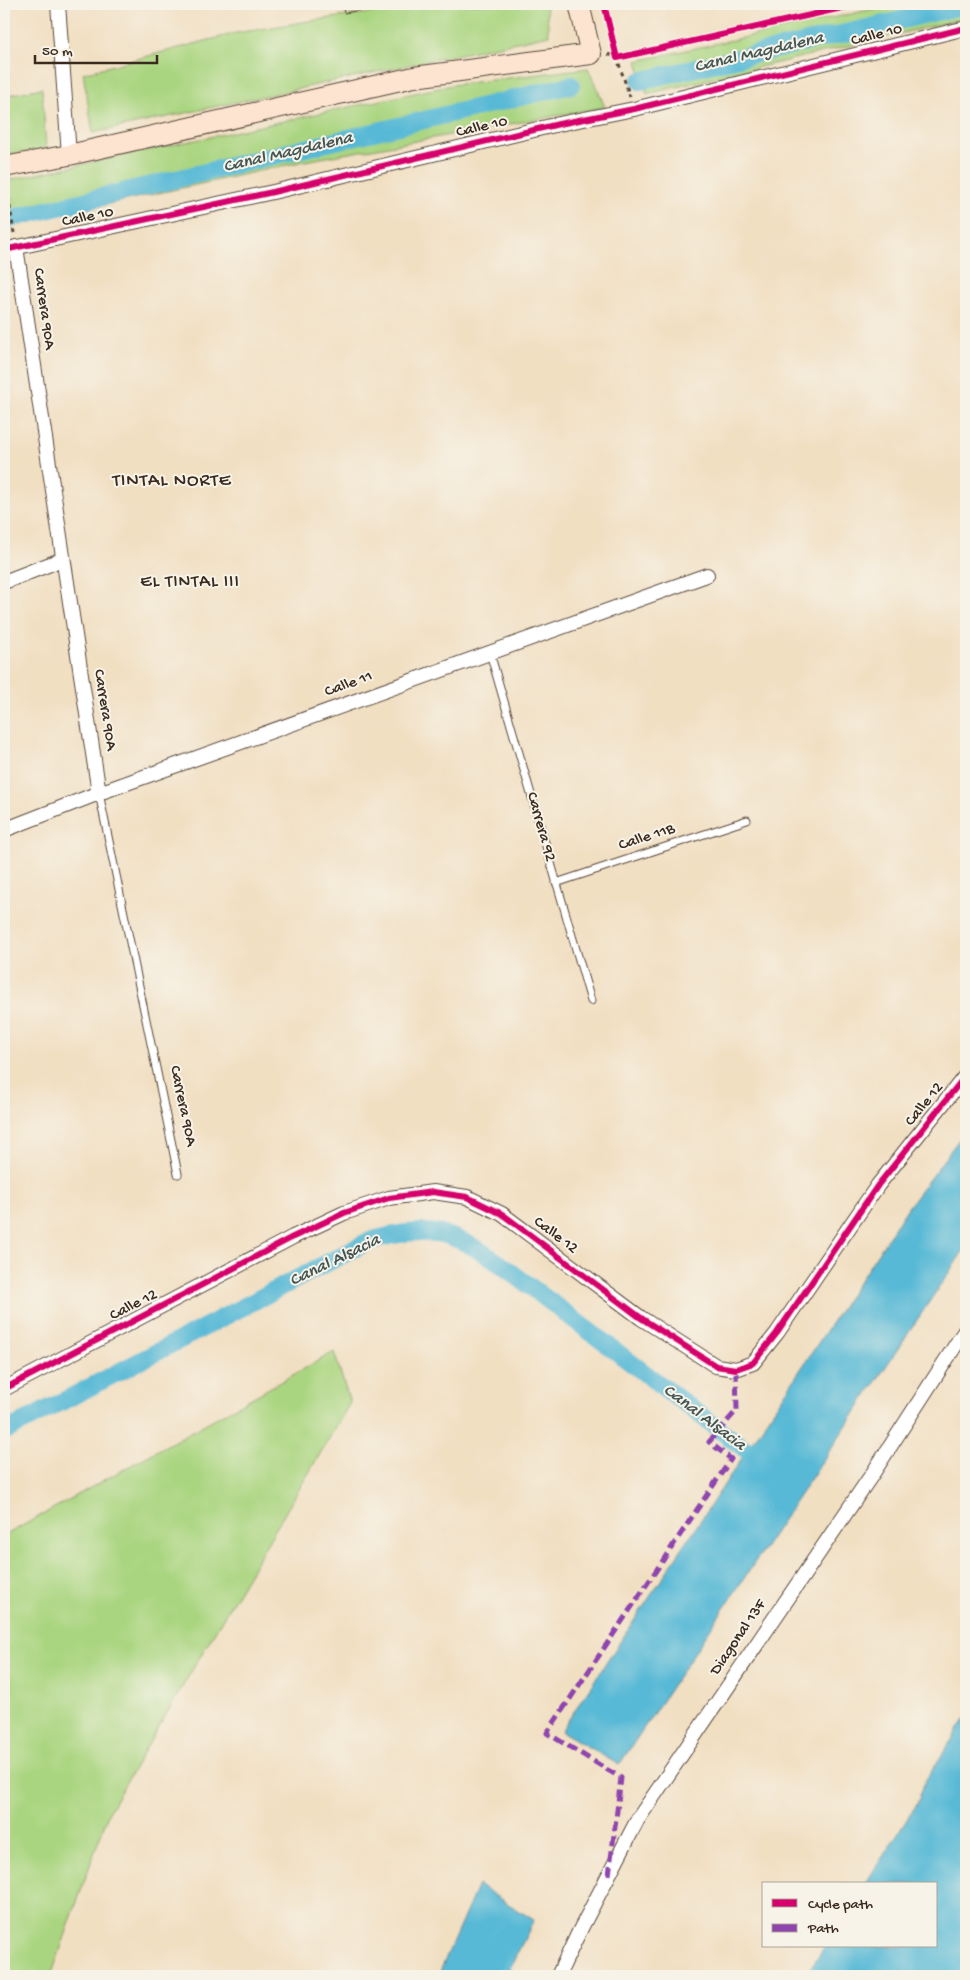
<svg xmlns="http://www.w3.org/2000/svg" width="970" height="1980" viewBox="0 0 970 1980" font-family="'Gochi Hand',sans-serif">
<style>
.green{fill:#aad580;stroke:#72804f}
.water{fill:#58b9d6;stroke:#4a727a}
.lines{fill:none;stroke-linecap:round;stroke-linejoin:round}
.canal{stroke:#58b9d6;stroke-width:18}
.building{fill:#c3a0e8}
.lane-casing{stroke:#564537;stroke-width:9}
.street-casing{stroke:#564537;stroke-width:16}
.secondary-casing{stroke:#564537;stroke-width:22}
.path{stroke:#564537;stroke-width:3;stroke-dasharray:4 4;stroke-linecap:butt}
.lane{stroke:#fff;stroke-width:7}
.street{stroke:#fff;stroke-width:14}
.secondary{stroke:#fde4d1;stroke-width:20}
.quiet{stroke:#8e44ad;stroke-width:5;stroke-dasharray:10 5;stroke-linecap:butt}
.cycleway-casing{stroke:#f7f3e8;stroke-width:9}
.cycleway{stroke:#d6006c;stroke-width:6}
.labels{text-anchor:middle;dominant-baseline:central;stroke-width:4;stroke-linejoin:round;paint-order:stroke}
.street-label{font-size:16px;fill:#3b2a1e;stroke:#f7f3e8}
.water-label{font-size:18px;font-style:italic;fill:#455;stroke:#f7f3e8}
.neighbourhood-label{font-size:18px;letter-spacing:1px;fill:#3b2a1e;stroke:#f7f3e8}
.quarter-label{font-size:19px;letter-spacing:1px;fill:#3b2a1e;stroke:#f7f3e8}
</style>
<rect width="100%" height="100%" fill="#f7f3e8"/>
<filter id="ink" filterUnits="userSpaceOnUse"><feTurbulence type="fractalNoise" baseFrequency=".02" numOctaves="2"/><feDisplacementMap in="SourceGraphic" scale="10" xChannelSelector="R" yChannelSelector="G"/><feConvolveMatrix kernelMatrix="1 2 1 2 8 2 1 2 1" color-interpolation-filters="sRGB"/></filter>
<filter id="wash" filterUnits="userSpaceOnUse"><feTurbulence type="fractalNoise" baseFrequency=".0096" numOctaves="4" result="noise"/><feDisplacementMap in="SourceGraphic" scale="20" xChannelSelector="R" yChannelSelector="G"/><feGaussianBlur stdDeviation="1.12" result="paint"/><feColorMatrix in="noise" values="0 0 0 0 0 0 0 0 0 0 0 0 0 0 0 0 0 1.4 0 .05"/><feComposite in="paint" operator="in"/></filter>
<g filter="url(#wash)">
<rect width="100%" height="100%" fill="#f1dfc2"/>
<g class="green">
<path d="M 437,4 L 546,4 L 549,35 L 93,133 L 83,73 L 236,33 L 309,21 Z"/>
<path d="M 896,4 L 966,4 L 966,18 L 647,94 L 637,61 Z"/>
<path d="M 588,68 L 605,107 L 305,161 L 4,227 L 4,181 L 452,85 Z"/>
<path d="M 42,88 L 46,149 L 4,156 L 4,96 Z"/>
<path d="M 334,1352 L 350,1403 L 109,1811 L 51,1976 L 4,1976 L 4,1536 Z"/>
</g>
<g class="water">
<path d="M 966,1130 L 966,1247 L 619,1765 L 561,1731 L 909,1206 Z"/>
<path d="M 966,1718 L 966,1976 L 805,1976 L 825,1946 L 936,1946 L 936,1884 L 865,1884 L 917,1804 L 925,1781 Z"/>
<path d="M 478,1885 L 534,1920 L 506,1976 L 438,1976 Z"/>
</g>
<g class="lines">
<g class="canal">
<path d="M 640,81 L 966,5"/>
<path d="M 4,220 L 571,85"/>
<path d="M 4,1432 L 369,1241 C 431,1224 451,1230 503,1266 L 765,1464"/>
</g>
</g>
<g id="blocks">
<path class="building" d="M 342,4 L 392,4 L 392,5 L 344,13 Z"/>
</g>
</g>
<g filter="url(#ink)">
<use href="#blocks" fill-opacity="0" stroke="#564537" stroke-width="1"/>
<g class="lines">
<defs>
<g id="lane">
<path d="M 490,653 L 591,1001"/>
<path d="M 99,793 L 178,1174"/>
<path d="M 556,883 L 747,820"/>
</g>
<g id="street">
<path d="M 58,4 L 69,155"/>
<path d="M 16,247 L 99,793"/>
<path d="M 4,250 L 273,192 L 559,124 L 634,109 L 966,28"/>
<path d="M 4,582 L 63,559"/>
<path d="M 4,830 L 99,793 L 707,575"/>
<path d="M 4,1389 L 293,1237 L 344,1213 L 389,1198 L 433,1192 L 467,1197 L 502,1214 L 641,1318 L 716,1366 L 736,1369 L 753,1363 L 777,1333 L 878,1185 L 966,1075"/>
<path d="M 558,1976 L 579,1932 L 638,1819 L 873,1473 L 966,1329"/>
</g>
<path id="secondary" d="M 4,167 L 69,155 L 414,77 L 591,54 L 579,4"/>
</defs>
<use href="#lane" class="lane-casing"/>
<use href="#street" class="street-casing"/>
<use href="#secondary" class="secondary-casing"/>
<g class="path">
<path d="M 608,54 L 617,58 L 630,97"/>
<path d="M 6,182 L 14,233"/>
</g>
<use href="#lane" class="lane"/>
<use href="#street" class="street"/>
<use href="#secondary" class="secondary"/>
<path class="quiet" d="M 609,1875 L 621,1778 L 547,1733 L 731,1459 L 709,1442 L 737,1410 L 736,1369"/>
<defs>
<g id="cycleway">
<path d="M 604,4 L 617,58 L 860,4"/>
<path d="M 4,250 L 273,192 L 559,124 L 634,109 L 966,28"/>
<path d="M 4,1389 L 293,1237 L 344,1213 L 389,1198 L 433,1192 L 467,1197 L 502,1214 L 641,1318 L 716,1366 L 736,1369 L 753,1363 L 777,1333 L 878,1185 L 966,1075"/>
</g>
</defs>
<use href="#cycleway" class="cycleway-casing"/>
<use href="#cycleway" class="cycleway"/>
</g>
</g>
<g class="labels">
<g class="street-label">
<text transform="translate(877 36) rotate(-14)">Calle 10</text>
<text transform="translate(482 128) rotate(-13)">Calle 10</text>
<text transform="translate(88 218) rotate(-12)">Calle 10</text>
<text transform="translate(43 309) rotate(82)">Carrera 90A</text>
<text transform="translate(349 685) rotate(-20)">Calle 11</text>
<text transform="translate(104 710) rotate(81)">Carrera 90A</text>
<text transform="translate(540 827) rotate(74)">Carrera 92</text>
<text transform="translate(647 838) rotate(-18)">Calle 11B</text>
<text transform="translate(925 1105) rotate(-51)">Calle 12</text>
<text transform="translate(182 1106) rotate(78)">Carrera 90A</text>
<text transform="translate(555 1236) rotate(37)">Calle 12</text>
<text transform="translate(134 1306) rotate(-27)">Calle 12</text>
<text transform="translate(739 1638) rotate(-56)">Diagonal 13F</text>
</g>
<g class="water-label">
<text transform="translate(759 53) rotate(-13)">Canal Magdalena</text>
<text transform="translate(288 153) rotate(-13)">Canal Magdalena</text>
<text transform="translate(335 1261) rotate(-26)">Canal Alsacia</text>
<text transform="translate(704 1418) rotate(37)">Canal Alsacia</text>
</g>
<g class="neighbourhood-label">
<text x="190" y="582">EL TINTAL III</text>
</g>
<g class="quarter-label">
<text x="172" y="481">TINTAL NORTE</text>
</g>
</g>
<rect width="970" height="1980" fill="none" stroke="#f7f3e8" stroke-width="20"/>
<rect x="762" y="1882" width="175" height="65" fill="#f7f3e8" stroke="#aca397"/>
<rect x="772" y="1899" width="25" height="8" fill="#d6006c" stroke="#aca397"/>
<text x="808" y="1908" font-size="15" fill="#3b2a1e">Cycle path</text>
<rect x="772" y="1924" width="25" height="8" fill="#8e44ad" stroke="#aca397"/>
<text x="808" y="1932" font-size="15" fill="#3b2a1e">Path</text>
<path d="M35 55v8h122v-8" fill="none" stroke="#3b2a1e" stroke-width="2.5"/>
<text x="42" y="55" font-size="15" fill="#3b2a1e" stroke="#f7f3e8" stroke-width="4" paint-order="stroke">50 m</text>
</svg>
